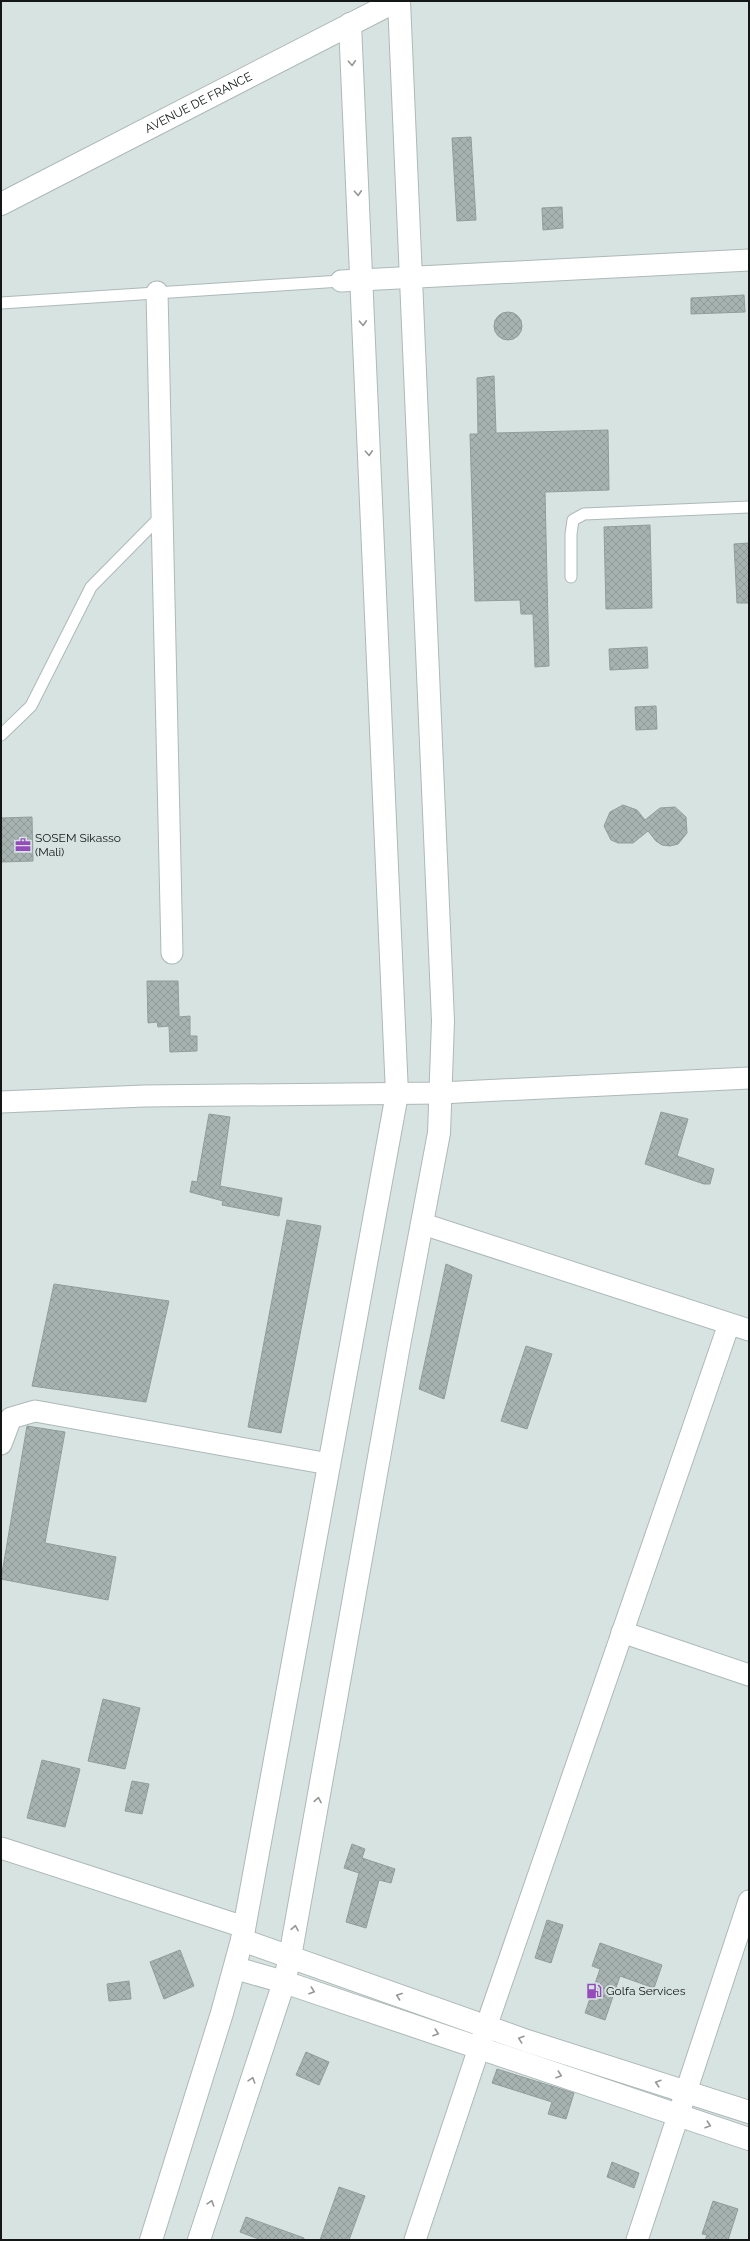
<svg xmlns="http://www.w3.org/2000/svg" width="750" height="2241" viewBox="0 0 750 2241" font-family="Raleway,sans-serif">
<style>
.building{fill:url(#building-cross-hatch);stroke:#919d9b}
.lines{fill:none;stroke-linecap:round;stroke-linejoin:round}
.lane-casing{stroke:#adb9b8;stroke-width:13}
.street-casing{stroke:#adb9b8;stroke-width:23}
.secondary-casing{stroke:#adb9b8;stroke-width:24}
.lane{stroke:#fff;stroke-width:11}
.street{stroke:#fff;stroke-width:21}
.secondary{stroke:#fff;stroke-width:22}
.oneway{stroke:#959797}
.labels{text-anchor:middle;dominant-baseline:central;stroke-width:4;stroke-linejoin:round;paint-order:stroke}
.street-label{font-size:12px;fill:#131817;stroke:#d6e3e1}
.poi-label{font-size:12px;fill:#131817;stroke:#d6e3e1;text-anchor:start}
</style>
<defs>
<pattern id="building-cross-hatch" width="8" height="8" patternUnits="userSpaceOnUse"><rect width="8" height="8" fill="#a7b3b1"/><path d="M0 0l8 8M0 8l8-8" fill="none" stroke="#8f9998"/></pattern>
</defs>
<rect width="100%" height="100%" fill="#d6e3e1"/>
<g class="building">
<path d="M 471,137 L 476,220 L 457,221 L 452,138 Z"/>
<path d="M 562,207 L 563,228 L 543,230 L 542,208 Z"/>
<path d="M 744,295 L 745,312 L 691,314 L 691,298 Z"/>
<circle cx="508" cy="326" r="14"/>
<path d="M 494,376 L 496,433 L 608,430 L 609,490 L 545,492 L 549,666 L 535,667 L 533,614 L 521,614 L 520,600 L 475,601 L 470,434 L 478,434 L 477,378 Z"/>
<path d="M 650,525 L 652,608 L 606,609 L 604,527 Z"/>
<path d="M 749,543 L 749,603 L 737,603 L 734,544 Z"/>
<path d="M 647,647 L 648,668 L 610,670 L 609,649 Z"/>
<path d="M 656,706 L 657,729 L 636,730 L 635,707 Z"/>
<path d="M 623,805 L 637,810 L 645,820 L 660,808 L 675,807 L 686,817 L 687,833 L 678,844 L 670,846 L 662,845 L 656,841 L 648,831 L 633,843 L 618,843 L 611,840 L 604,826 L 610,812 Z"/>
<path d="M 32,817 L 33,861 L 1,862 L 1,818 Z"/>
<path d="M 147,981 L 178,981 L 179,1017 L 190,1016 L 190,1036 L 197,1036 L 197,1051 L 170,1052 L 169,1026 L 158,1027 L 157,1022 L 148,1023 Z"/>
<path d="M 661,1112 L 688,1119 L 677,1156 L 714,1169 L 710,1184 L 704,1184 L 645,1164 Z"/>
<path d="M 209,1114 L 230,1117 L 220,1186 L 282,1198 L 279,1216 L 222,1205 L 223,1201 L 190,1192 L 192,1181 L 197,1182 Z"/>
<path d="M 287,1220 L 321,1226 L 281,1433 L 248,1427 Z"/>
<path d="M 446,1264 L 472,1275 L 444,1399 L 419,1389 Z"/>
<path d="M 54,1284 L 169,1301 L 146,1402 L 32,1386 Z"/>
<path d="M 526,1346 L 552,1354 L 527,1429 L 501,1421 Z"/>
<path d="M 27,1426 L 65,1432 L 45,1543 L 116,1557 L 108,1600 L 1,1579 Z"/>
<path d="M 103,1699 L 140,1708 L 125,1769 L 88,1761 Z"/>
<path d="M 42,1760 L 80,1769 L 65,1827 L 27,1818 Z"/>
<path d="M 132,1781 L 149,1784 L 142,1814 L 125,1811 Z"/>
<path d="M 352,1844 L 365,1849 L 362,1858 L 395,1869 L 391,1883 L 379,1880 L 366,1928 L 346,1922 L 359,1873 L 344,1868 Z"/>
<path d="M 547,1920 L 563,1925 L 551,1963 L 535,1958 Z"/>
<path d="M 600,1943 L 662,1965 L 654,1988 L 620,1976 L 605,2020 L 585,2013 L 600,1969 L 592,1966 Z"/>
<path d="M 180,1950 L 194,1986 L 164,1999 L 150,1962 Z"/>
<path d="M 129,1981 L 131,1999 L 109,2001 L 107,1984 Z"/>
<path d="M 306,2052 L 329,2062 L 319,2085 L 296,2075 Z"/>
<path d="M 497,2069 L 574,2093 L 566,2119 L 548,2114 L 552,2102 L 492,2083 Z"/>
<path d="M 612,2162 L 639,2173 L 634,2188 L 607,2177 Z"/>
<path d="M 339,2187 L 365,2196 L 349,2240 L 320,2240 Z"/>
<path d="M 713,2201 L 738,2209 L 728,2240 L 705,2240 L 707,2235 L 702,2234 Z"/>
<path d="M 246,2217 L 304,2238 L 304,2240 L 261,2240 L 240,2232 Z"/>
</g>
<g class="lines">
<defs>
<g id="lane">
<path d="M 1,303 L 341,281"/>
<path d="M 571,577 L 571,534 L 573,520 L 584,514 L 749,507"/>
<path d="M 1,735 L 31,706 L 91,587 L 162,515"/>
</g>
<g id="street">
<path d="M 341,281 L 749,260"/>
<path d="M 157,292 L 172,953"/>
<path d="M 1,1102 L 144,1096 L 440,1093 L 749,1078"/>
<path d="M 423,1224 L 749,1330"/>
<path d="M 1,1444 L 11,1418 L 35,1411 L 329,1464"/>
<path d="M 622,1632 L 749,1675"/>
<path d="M 1,1848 L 244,1927"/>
<path d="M 415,2240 L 486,2027 L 729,1324"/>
<path d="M 637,2240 L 749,1901"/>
</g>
<g id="secondary">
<path id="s1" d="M 1,204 L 396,1"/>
<path d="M 242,1940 L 527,2041 L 749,2112"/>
<path d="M 235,1968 L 284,1982 L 749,2139"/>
<path d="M 151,2240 L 222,2013 L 242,1940 L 397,1094 L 350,24"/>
<path d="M 199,2240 L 284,1982 L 290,1957 L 399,1345 L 439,1133 L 443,1021 L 399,1"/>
</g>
</defs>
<use href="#lane" class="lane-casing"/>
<use href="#street" class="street-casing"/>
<use href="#secondary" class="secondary-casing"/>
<use href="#lane" class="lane"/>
<use href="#street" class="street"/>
<use href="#secondary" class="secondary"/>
</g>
<defs><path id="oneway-chevron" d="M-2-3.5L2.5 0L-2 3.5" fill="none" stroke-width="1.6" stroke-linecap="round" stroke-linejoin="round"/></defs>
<g class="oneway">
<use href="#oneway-chevron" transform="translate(352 63) rotate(87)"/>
<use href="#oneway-chevron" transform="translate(358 193) rotate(87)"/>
<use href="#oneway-chevron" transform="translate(363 323) rotate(87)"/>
<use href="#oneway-chevron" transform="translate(369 453) rotate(87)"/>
<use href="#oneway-chevron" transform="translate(318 1800) rotate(-80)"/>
<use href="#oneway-chevron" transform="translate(295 1928) rotate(-80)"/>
<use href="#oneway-chevron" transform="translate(312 1991) rotate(19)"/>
<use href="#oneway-chevron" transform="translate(399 1996) rotate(-160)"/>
<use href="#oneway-chevron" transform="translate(436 2033) rotate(19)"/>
<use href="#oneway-chevron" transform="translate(521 2039) rotate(-161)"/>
<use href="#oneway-chevron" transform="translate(559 2075) rotate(19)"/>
<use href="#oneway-chevron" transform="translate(252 2080) rotate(-72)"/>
<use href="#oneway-chevron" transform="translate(658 2083) rotate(-163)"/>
<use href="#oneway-chevron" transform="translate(708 2125) rotate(18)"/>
<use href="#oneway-chevron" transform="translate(211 2203) rotate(-72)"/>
</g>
<defs>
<symbol id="office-bare" viewBox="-9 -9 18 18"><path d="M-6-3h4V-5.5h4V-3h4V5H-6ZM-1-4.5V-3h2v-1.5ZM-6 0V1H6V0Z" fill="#964bbd" stroke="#d6e3e1" stroke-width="2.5" paint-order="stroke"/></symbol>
<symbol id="fuel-bare" viewBox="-9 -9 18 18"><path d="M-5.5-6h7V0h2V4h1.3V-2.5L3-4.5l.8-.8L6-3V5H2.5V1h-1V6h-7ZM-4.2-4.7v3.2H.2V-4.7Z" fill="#964bbd" stroke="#d6e3e1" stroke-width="2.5" paint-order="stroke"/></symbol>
</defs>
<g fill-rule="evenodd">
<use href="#office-bare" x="12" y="834" width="22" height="22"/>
<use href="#fuel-bare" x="583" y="1980" width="22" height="22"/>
</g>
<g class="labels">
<g class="street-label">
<text stroke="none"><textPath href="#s1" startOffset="222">AVENUE DE FRANCE</textPath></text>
</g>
<g class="poi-label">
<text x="35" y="838">SOSEM Sikasso<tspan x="35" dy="14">(Mali)</tspan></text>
<text x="606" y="1991">Golfa Services</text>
</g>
</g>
<rect width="750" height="2241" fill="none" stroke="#131817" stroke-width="4"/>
</svg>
